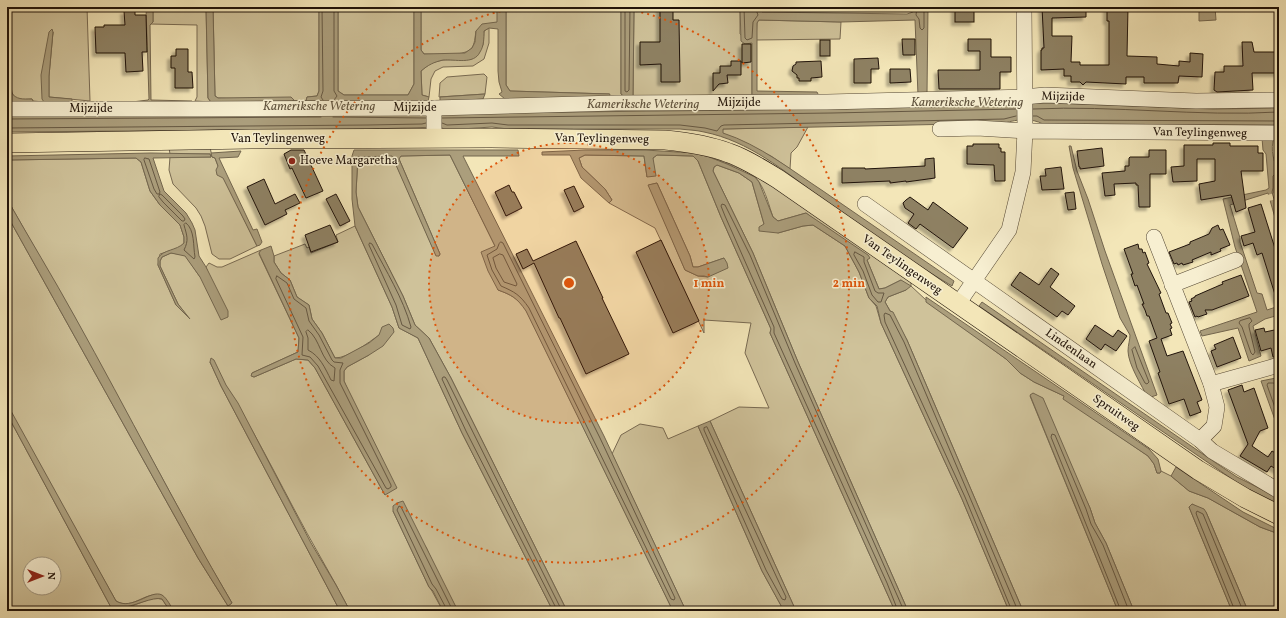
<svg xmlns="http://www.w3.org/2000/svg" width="1286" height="618" viewBox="0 0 1286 618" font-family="Vollkorn,serif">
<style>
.green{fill:#cfc29a;stroke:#786a52;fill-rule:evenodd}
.water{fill:#ab9e7c;stroke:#73664e}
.pier{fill:#f3e6b8}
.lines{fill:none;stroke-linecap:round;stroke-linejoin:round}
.shore{stroke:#665842;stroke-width:1}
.building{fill:#8e8164;stroke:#201309;filter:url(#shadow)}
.minor-casing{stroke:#554835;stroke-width:16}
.major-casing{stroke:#201309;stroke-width:20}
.minor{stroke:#f7efd1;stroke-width:15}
.major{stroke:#f3e6b8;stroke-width:19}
.ring{fill:none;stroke:#de560c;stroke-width:2;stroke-dasharray:2 4}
.poi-dot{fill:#8f2418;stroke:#f7efd1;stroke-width:1.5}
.labels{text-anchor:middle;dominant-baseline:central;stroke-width:3;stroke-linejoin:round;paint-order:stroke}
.street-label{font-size:12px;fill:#201309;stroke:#f7efd1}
.poi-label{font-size:12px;fill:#201309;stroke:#f7efd1;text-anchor:start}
.water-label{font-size:13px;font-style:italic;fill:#5f523d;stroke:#f7efd1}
.centre{fill:#de560c;stroke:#f7efd1;stroke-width:2}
.ring-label{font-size:12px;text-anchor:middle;font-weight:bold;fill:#de560c;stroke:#f7efd1;stroke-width:3;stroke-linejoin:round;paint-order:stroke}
</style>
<defs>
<filter id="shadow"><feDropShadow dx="-3.5" dy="3.5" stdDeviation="1" flood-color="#0004"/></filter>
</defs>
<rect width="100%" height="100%" fill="#f3e6b8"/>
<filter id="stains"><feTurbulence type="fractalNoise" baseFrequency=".005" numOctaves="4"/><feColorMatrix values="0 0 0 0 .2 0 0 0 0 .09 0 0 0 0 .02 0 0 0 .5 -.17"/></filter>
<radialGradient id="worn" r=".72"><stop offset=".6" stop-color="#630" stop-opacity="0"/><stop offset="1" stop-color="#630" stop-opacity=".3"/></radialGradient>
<g class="green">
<path d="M 7,7 L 87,7 L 90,101 L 49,97 L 49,76 L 53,32 L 44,102 L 33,101 L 32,99 C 26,99 18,101 14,97 C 8,91 7,19 7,7 Z"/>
<path d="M 153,7 L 206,7 L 208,98 L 211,102 L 195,101 L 197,97 L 197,25 L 150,24 L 153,22 Z"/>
<path d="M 213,7 L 319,7 L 319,91 L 317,96 L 307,97 L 306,101 L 218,98 L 215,96 Z"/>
<path d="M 338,7 L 414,7 L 414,84 L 408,95 L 344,95 L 338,91 Z"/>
<path d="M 421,7 L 497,7 L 498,22 L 476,31 C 475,36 475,45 471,49 C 463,57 435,54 424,54 L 421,50 Z"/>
<path d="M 506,7 L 621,7 L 621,94 L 625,97 L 609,97 L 609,94 L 510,91 L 506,85 Z"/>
<path d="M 634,7 L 740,7 L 740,34 L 752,43 L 752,95 L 633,96 Z"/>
<path d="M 759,20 L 841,22 L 840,39 L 756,40 L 757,22 Z"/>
<path d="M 489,28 L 489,43 L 484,59 L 473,66 L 443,67 L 435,71 L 431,79 L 429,97 L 422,95 L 421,71 L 431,63 L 443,60 L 472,59 L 483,45 L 484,31 Z"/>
<path d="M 484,74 L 487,77 L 485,94 L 439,97 L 440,83 L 447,77 Z"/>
<path d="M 808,127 L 797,147 L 791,153 L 790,169 L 771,156 L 722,133 L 723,129 Z"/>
<path d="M 210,147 L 212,157 L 215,158 L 218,166 L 257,246 L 230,259 L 219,259 L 212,254 L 205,226 L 201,216 L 196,208 L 173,184 L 169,170 L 170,157 L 211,157 L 210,154 L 170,154 L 169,148 Z"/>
<path d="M 694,151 L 747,169 L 911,279 L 911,286 L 926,300 L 1006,359 L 1020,373 L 1034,382 L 1064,396 L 1106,427 L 1148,456 L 1154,464 L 1157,473 L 1160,473 L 1161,471 L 1171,476 L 1189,491 L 1208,498 L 1260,527 L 1279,534 L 1279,611 L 1248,611 L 1206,512 L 1192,504 L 1189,507 L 1232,611 L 1134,611 L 1106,543 L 1095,523 L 1090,508 L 1033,393 L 1030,396 L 1118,611 L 1023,611 L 907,340 L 885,302 L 888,297 L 906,290 L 901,280 L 885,288 L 879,289 L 867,260 L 806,213 L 778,221 L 773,217 C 769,206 766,192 759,182 C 753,170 708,157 694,153 Z"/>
<path d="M 392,155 L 436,255 L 439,256 L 440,254 L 399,159 L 400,156 L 450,155 L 495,246 L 498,290 C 512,295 517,298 526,310 L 673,611 L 567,611 L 451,378 L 429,338 L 415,325 L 403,296 L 358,207 L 356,192 L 358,157 Z"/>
<path d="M 585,155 L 644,156 L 647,177 L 653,158 L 657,155 L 693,156 L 698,161 L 721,217 L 771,329 L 770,333 L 895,611 L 796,611 L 710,421 L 739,407 L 769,408 L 745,353 L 751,323 L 704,320 L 704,333 L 655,228 L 609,203 L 612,200 L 605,189 L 582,167 L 579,158 ZM 657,183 L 690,256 L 693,267 L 698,267 L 724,258 L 708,277 L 698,276 L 685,270 L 649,185 Z"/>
<path d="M 136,158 L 141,162 L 150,191 L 160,205 L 180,225 L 184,237 L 184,243 L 179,248 L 160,254 L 158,265 L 176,305 L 187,316 L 178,304 L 160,266 L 160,261 L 162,257 L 171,253 L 185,255 L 200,277 L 208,273 L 206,267 L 209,263 L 217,267 L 222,267 L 261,250 L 259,254 L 299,338 L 298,352 L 252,373 L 252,376 L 254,377 L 296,359 L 308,360 L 315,368 L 385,495 L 350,395 L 344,381 L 344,371 L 347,367 L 369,355 L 379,335 C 368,343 348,358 335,358 L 322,333 L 312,319 L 309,305 L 297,297 L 290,280 L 281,273 L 274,262 L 274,256 L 305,244 L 307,248 L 309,247 L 311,253 L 338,242 L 336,235 L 355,226 L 392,307 L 399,328 L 418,338 L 462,433 L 553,611 L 458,611 L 441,580 L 426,547 L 393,511 L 429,587 L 432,591 L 443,611 L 350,611 C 332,576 311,542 293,507 C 267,458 242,408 210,362 L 221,386 L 340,611 L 208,611 L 207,608 L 196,611 L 174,611 L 163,596 C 160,595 156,595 153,595 C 140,597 130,609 116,601 L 9,411 L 7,413 L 7,215 L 198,558 L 228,606 L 232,603 L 204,555 L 74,316 L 32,243 L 7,199 L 7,160 Z"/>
<path d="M 717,165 L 739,173 L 752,182 L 764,224 L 778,233 L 803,226 L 813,225 L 845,246 L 859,272 L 869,298 L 876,306 L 881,323 L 962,499 L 1009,611 L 908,611 L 798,362 L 753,253 L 713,171 L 714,167 Z"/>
<path d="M 7,414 L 113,611 L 13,611 L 7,601 ZM 30,564 L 54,564 L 54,588 L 30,588 Z"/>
<path d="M 640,424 L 663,428 L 668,439 L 698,426 L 762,571 L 784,611 L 686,611 L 612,454 L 621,435 Z"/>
<path d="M 153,598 L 162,599 L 170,611 L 120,611 L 121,608 L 129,607 Z"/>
</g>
<g class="water">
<path d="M 7,7 L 11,92 C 16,100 23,99 32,99 L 33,101 L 32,103 L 17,103 L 9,101 L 7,97 Z"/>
<path d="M 146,7 L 153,7 L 153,22 L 150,25 L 151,100 L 192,101 L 192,103 L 132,102 L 148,100 L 149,99 Z"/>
<path d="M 206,7 L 213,7 L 215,96 L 218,98 L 291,97 L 294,100 L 292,101 L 211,102 L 208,98 Z"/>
<path d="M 319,7 L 338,7 L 338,91 L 344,95 L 408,95 L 414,84 L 414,7 L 421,7 L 421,50 L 424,54 L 465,53 L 472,48 L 475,42 L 476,31 L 482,24 L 497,22 L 497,7 L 506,7 L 506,85 L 510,91 L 610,94 L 609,97 L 505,99 L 499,94 L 502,92 L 499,82 L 498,71 L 498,29 L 489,28 L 484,31 C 484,38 484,46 480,52 C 474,65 455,59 443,60 C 434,62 428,65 421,71 L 422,95 L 429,97 L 428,101 L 339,101 L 337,103 L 491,113 L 832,109 L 1048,103 L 1213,109 L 1279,108 L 1279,125 L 1043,124 C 1032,118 1017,119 1005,123 L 723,129 L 723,133 C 760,145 791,170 823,191 C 867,221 910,251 954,281 L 952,286 C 906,259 864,227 820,197 C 784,171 749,141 704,132 C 696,130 688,130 680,129 L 508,129 L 492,127 L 445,130 L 441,127 L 368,129 L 7,132 L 7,115 L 320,103 L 319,101 L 306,101 L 307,97 L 317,96 L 319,91 Z"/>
<path d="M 621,7 L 634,7 L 633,96 L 625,97 L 621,94 Z"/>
<path d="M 740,7 L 758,7 L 762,12 L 907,14 L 913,12 L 913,7 L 928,7 L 927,93 L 918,95 L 915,20 L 841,22 L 759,20 L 757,23 L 757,91 L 817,92 L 818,94 L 817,96 L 752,95 L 752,43 L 745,44 L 741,41 Z"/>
<path d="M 1199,7 L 1215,7 L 1216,20 L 1199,21 Z"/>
<path d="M 52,29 L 53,32 L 49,76 L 49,97 L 72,99 L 72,103 L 44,102 L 42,99 L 41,75 L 49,32 Z"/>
<path d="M 485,94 L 483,99 L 440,102 L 440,97 Z"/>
<path d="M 1262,138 L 1268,138 L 1273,141 C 1270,157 1277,164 1279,178 C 1281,195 1279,214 1279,232 L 1268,193 L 1230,205 L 1240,238 L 1240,242 L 1257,293 L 1262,294 L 1267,310 L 1279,306 L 1279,315 L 1265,319 L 1253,326 L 1261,356 L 1249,361 L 1238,328 L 1202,336 L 1200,331 L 1257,312 L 1235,247 L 1223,199 L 1266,190 L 1269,188 L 1266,154 L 1263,150 Z"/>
<path d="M 1069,146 L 1071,146 L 1077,171 L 1088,199 L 1105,251 L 1157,395 L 1148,398 C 1142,386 1128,364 1128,351 C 1128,345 1130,340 1130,335 L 1120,318 L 1102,264 L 1073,168 Z"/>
<path d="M 354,150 L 518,150 L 519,156 L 463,156 L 604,436 L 686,611 L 673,611 L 526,311 C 517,298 512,295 498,290 L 488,271 L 481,252 L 495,246 L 450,155 L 401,156 L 399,159 L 440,254 L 439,256 L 436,256 L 392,156 L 358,157 L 356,192 L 358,207 L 403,296 L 415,325 L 429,338 L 451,378 L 567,611 L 553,611 L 462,433 L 418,338 L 399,328 L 392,307 L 355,226 L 352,199 L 352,156 Z"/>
<path d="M 585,150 L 645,150 L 694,153 L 709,157 L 727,164 L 755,177 L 759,182 L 773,217 L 778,221 L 806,213 L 868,255 L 870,258 L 867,260 L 879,289 L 885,288 L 901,280 L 911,286 L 906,290 L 888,297 L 885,302 L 890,311 L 893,312 L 907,340 L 1023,611 L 1009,611 L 962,499 L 881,323 L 877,306 L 869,298 L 859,272 L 845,246 L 813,225 L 803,226 L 778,233 L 759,231 L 759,227 L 764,224 L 752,182 L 739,173 L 717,165 L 714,167 L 713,171 L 753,253 L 798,362 L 908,611 L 895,611 L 770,333 L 771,329 L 721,217 L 698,161 L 693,156 L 657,155 L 653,158 L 656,176 L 647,177 L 644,156 L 585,155 L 579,158 L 582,167 L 605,189 L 612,200 L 609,203 L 581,178 L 570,155 L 542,155 L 542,152 Z"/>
<path d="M 241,151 L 238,157 L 219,158 L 253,230 L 257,229 L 262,242 L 260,245 L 257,246 L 223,178 L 217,175 L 216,170 L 218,166 L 215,158 L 212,157 L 211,153 Z"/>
<path d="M 151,153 L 210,154 L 211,157 L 153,158 L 164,191 L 186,213 L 192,223 L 195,230 L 199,256 L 206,267 L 228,311 L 228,317 L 221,320 L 200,277 L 185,256 L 171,253 L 162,257 L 160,261 L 160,266 L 178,304 L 190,319 L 176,305 L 158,265 L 158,258 C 164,249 176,251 184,243 L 184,237 L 180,225 L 160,205 L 150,191 L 141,162 L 136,158 L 7,160 L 7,156 Z"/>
<path d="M 657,183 L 690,256 L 693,267 L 698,267 L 724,258 L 727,263 L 728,268 L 708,277 L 704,276 L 698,276 L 685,270 L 648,185 Z"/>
<path d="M 7,199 C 29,238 53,277 75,317 C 128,412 177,509 232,603 L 228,606 L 198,558 L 7,215 Z"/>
<path d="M 271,246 L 274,256 L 274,262 L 281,273 L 290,280 L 297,297 L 309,305 L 312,319 L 322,333 L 335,358 L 341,358 L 369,343 L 379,335 L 382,327 L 389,324 L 393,328 L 394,332 L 383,346 L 369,355 L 347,367 L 344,371 L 344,381 L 397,488 L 385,495 L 315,368 L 308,360 L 296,359 L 254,377 L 251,376 L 252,373 L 298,352 L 299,338 L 259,253 L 261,250 Z"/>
<path d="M 926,297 L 1149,449 L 1158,459 L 1161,471 L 1160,473 L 1157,473 L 1154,464 L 1148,456 L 1063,399 L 1064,396 L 1034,382 L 1020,373 L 1006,359 L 926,302 Z"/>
<path d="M 982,302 L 1213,461 L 1237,477 L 1279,498 L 1279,505 L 1257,494 L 1235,481 L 979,306 Z"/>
<path d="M 211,358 L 214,360 L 226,385 L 238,403 L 311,543 L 336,585 L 350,611 L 340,611 L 221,386 L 210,362 Z"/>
<path d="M 1276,378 L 1279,385 L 1279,431 L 1261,381 Z"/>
<path d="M 1033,393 L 1043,398 L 1090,508 L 1095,523 L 1106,543 L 1134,611 L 1118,611 L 1030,395 Z"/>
<path d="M 11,411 L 116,601 C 132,611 151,589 162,595 C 167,598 171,607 174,611 L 170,611 L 162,599 C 154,596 132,607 121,608 L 120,611 L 113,611 L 7,414 Z"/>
<path d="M 710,421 L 796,611 L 784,611 L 762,571 L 698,426 Z"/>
<path d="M 1176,467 L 1243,512 L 1279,530 L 1279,534 L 1260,527 L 1208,498 L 1189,491 L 1171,476 Z"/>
<path d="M 403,501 L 458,611 L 443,611 L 433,591 L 429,587 L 393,511 L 393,506 L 397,503 Z"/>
<path d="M 1192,504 L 1204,509 L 1206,512 L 1248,611 L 1232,611 L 1189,507 Z"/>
</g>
<path class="pier" d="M 1279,192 L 1279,198 L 1269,201 L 1267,195 Z"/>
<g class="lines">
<g class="shore">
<path d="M 322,7 L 323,91 L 321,97 L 323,100"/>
<path d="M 334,7 L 334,91 L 337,96 L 334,100"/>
<path d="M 625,7 L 625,91 L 627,92 L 629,90 L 630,7"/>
<path d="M 744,7 L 745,38 L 747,40 L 752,38 L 753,22 L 758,15 L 755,7"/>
<path d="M 917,7 L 916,15 L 919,19 L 920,28 L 922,30 L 924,28 L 924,7"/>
<path d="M 1033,109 C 1115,105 1197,117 1279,112"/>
<path d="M 1033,116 L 1037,116 L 1044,120 L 1279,121"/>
<path d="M 333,117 L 426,118"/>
<path d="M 442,118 L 832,113 L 1016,109"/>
<path d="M 7,119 L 321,117"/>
<path d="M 442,123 L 447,125 L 492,123 L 508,125 L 680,125 L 705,128 L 717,131 L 721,126 L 724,125 L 1004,119 L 1016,116"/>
<path d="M 7,128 L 368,125 L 422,124 L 426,123"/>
<path d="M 145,158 L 149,159 L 160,192 L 159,194 L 157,194 L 154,189 L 144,160 Z"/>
<path d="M 1279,175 L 1275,174 L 1273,176 L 1273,188 L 1272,192 L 1279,217"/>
<path d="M 160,194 L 162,195 L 183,216 L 185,219 L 184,221 L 182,221 L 163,202 L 159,197 Z"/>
<path d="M 186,223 C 195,230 193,246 195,257 L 194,259 L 184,250 C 189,240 187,236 184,225 Z"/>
<path d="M 501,242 L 503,243 L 600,438 L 675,598 L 674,600 L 671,599 L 529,308 C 520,295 515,292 501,286 L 492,270 L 487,255 L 497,249 L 499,244 Z"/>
<path d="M 370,243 L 372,244 C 386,271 403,298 411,327 L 410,329 L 402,325 L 396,305 L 369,245 Z"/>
<path d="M 855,252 L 864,257 L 864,262 L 875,291 L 878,293 L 884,293 L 881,302 L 878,302 L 872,295 L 863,271 L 854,255 Z"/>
<path d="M 500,254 L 503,255 L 517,284 L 516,286 L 504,282 L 496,268 L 493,258 Z"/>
<path d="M 277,276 L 287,283 L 294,299 L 306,308 L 309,321 L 319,335 L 332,360 L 334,362 L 343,363 L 340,370 L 340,383 L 391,485 L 391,487 L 388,489 L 386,488 L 318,366 L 310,357 L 302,355 L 303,337 L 276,279 Z"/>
<path d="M 1250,318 L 1252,321 L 1249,324 L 1249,327 L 1255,352 L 1253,355 L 1251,353 L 1242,327 L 1239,323 L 1240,321 Z"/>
<path d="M 308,330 C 321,340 320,360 335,368 L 334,381 L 331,380 C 325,368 320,356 308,350 L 308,338 L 306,332 Z"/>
<path d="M 1135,347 L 1149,382 L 1147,384 L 1145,383 L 1137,368 L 1132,350 Z"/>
<path d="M 1279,384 L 1273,383 L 1268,383 L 1267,385 L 1279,419"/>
<path d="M 707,427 L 777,578 L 786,597 L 785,600 L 782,599 L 766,570 L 704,430 L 704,428 Z"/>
<path d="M 447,611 L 446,608 L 436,589 L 432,584 L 397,510 L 399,506 L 401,507 L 453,611"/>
<path d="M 556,611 L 556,608 L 466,431 L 442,379 L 443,377 L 445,377 L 447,380 L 562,611"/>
<path d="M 898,611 L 887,583 L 774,333 L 774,327 L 725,216 L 721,206 L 722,204 L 725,205 L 750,255 L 795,363 L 904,611"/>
<path d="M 1012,611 L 965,497 L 885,322 L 884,315 L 885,313 L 890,315 L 904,342 L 1018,611"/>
<path d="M 1121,611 L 1051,437 L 1052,434 L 1055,435 L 1086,509 L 1091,524 L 1103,545 L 1129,611"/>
<path d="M 1235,611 L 1197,516 L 1196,513 L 1197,511 L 1203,514 L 1243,611"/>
</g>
</g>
<g class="building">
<path d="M 660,7 L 673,7 L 673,20 L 679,20 L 680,82 L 661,82 L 661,64 L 640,65 L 640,42 L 660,42 Z"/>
<rect x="955" y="7" width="19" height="15"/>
<path d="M 1042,7 L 1086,7 L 1086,17 L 1052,18 L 1052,36 L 1072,36 L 1071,62 L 1080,62 L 1080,65 L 1109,65 L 1109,21 L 1107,21 L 1107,7 L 1128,7 L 1127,56 L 1157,57 L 1157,64 L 1179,66 L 1179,61 L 1190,62 L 1190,53 L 1203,54 L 1202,77 L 1179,76 L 1178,83 L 1144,83 L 1144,77 L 1126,77 L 1126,84 L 1086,82 L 1083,85 L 1080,82 L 1071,82 L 1071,76 L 1064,76 L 1064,69 L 1041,70 L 1041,50 L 1042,50 L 1042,48 L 1044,48 Z"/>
<path d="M 124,11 L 135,11 L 135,15 L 146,15 L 147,52 L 142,52 L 143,71 L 126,72 L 125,53 L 96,53 L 95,27 L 104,27 L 104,25 L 125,25 Z"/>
<path d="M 902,39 L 915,39 L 915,55 L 903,55 Z"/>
<path d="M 968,39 L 991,39 L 991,57 L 1011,57 L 1011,72 L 1000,72 L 1000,89 L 939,89 L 938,70 L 980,70 L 980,51 L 968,51 Z"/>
<rect x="820" y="40" width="10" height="16"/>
<path d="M 1242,42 L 1252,42 L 1254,52 L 1279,52 L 1279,73 L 1252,73 L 1253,90 L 1217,92 L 1214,90 L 1215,72 L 1224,72 L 1224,66 L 1243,66 Z"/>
<path d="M 742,44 L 751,44 L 751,62 L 742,63 Z"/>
<path d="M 176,49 L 188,49 L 188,72 L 192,72 L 193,88 L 175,88 L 175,68 L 171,68 L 171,56 L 176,56 Z"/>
<path d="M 878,58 L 879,69 L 871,69 L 871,83 L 854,83 L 854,59 Z"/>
<path d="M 731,61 L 741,61 L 741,75 L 727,75 L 728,83 L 719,84 L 713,91 L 713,73 L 720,73 L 720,66 L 731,66 Z"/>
<path d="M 821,61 L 822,77 L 811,78 L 811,81 L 799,81 L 799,78 L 797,78 L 797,75 L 792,71 L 793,66 L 796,64 L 796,62 Z"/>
<path d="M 890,69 L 910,69 L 911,82 L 890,83 Z"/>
<path d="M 1213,143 L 1230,143 L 1230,146 L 1258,146 L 1258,153 L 1263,153 L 1263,171 L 1241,171 L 1246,208 L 1236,212 L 1231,195 L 1201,200 L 1199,184 L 1215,181 L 1215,159 L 1197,159 L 1197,181 L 1173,182 L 1171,167 L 1184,166 L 1184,145 L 1213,145 Z"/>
<path d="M 973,144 L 999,144 L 999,148 L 1001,148 L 1001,152 L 1005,152 L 1005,181 L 995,181 L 994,165 L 967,164 L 967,146 L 973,146 Z"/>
<path d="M 1102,148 L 1104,166 L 1080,169 L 1080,167 L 1079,167 L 1077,151 Z"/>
<path d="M 291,150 L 304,150 L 323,191 L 306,198 L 292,168 L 290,169 L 284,154 Z"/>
<path d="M 1149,150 L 1166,150 L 1166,174 L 1150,174 L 1150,207 L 1139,207 L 1138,185 L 1136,185 L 1136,183 L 1114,184 L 1115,195 L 1105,196 L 1102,173 L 1125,171 L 1125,166 L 1129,166 L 1129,158 L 1130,157 L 1149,157 Z"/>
<path d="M 934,158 L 935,178 L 906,182 L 906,181 L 890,183 L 890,181 L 842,183 L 842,168 L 865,168 L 865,169 L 925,166 L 925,159 Z"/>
<path d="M 1061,167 L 1064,189 L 1042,190 L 1040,176 L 1046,176 L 1045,169 Z"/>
<path d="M 264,179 L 275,204 L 295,194 L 300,203 L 285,210 L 287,214 L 265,225 L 247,187 Z"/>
<path d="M 509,185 L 512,192 L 514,192 L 522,208 L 506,216 L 495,192 Z"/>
<path d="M 574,186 L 584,207 L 574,212 L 564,190 Z"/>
<path d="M 1074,192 L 1076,209 L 1068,210 L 1065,193 Z"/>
<path d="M 336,194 L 350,221 L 340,226 L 326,199 Z"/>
<path d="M 910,197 L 928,210 L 933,202 L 968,228 L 953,248 L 920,224 L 916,229 L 908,223 L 914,214 L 905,208 L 903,203 L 906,200 Z"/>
<path d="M 1261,204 L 1279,261 L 1279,300 L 1277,301 L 1262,253 L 1257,255 L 1253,243 L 1244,246 L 1241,236 L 1255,232 L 1248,208 Z"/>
<path d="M 330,225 L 338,242 L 311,252 L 305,235 Z"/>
<path d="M 1218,225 L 1220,230 L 1223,229 L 1230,245 L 1220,249 L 1221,251 L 1211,255 L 1211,252 L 1192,260 L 1193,262 L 1183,265 L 1182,263 L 1178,265 L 1177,263 L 1174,264 L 1169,252 L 1190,244 L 1190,242 L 1209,234 L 1212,228 Z"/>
<path d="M 661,240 L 699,321 L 673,333 L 636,252 Z"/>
<path d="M 576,241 L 603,298 L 602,298 L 629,354 L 586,374 L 560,318 L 559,318 L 534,263 L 523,269 L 516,254 L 527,249 L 533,261 Z"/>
<path d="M 1138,244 L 1139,249 L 1142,249 L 1143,253 L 1145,252 L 1149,263 L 1147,264 L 1161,293 L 1159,294 L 1166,313 L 1168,313 L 1172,323 L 1170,324 L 1172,328 L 1170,329 L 1172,335 L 1161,339 L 1167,356 L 1183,351 L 1202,400 L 1197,402 L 1201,412 L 1190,416 L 1184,399 L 1169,404 L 1158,373 L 1160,372 L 1149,341 L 1157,338 L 1149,316 L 1147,316 L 1145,310 L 1142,304 L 1144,304 L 1137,285 L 1135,286 L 1131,274 L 1133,274 L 1124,249 Z"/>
<path d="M 1051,268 L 1059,274 L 1050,287 L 1075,306 L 1068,315 L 1062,311 L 1057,317 L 1011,285 L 1020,272 L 1039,285 Z"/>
<path d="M 1241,275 L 1249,296 L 1212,310 L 1205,310 L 1207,314 L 1198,317 L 1197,316 L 1195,317 L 1189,302 L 1192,301 L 1191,299 L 1195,297 L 1195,296 L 1218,286 L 1223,284 L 1222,282 Z"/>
<path d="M 1095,325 L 1113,337 L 1118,330 L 1127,336 L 1116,351 L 1105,344 L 1101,350 L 1086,339 Z"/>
<path d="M 1264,328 L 1265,332 L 1279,329 L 1279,356 L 1273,357 L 1271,348 L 1261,351 L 1255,330 Z"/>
<path d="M 1233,337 L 1241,358 L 1217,367 L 1211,351 L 1216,349 L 1214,345 Z"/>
<path d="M 1242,385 L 1244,392 L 1254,388 L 1268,428 L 1260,431 L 1252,446 L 1268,457 L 1272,451 L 1279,455 L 1279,471 L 1271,466 L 1267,472 L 1240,456 L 1248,444 L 1228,390 Z"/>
</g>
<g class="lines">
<defs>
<g id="minor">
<path d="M 434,108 L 434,138"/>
<path d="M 7,109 L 201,109 L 434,108 L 616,103 L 827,102 L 1024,97 L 1045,95 L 1196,101 L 1279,100"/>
<path d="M 940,129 L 977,128 L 1025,131 L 1024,7"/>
<path d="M 865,204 L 1200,440 L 1212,451 L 1279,491"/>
<path d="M 1154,237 L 1211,384 L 1217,407 L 1214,426 L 1200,440"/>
<path d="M 1172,285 L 1236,260"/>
<path d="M 958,304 L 1009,230 L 1023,172 L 1025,131 L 1279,133"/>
<path d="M 1211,384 L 1279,365"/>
</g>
<path id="major" d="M 7,143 L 251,139 L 491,138 L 665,140 C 686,142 708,145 729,153 C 746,159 762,169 778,179 L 1198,470 L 1245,498 L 1279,515"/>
</defs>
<use href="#minor" class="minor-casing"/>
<use href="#major" class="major-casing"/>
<use href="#minor" class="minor"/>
<use href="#major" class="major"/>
</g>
<circle cx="569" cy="283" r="140" fill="#de560c" fill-opacity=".12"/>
<g class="ring">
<circle cx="569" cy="283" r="140"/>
<path d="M618 7A280 280 0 1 1 520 7"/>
</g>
<circle class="poi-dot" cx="292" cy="161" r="4"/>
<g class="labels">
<g class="street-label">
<text transform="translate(1063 97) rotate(1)">Mijzijde</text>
<text x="739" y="103">Mijzijde</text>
<text x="415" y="108">Mijzijde</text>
<text x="91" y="109">Mijzijde</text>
<text transform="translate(1200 133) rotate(1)">Van Teylingenweg</text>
<text x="278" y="139">Van Teylingenweg</text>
<text transform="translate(602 139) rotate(1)">Van Teylingenweg</text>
<text transform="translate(902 265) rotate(35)">Van Teylingenweg</text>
<text transform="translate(1071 349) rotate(35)">Lindenlaan</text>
<text transform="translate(1116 413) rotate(35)">Spruitweg</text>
</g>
<g class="poi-label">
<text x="300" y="161">Hoeve Margaretha</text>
</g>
<g class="water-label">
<text x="967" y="103">Kameriksche Wetering</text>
<text x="643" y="105">Kameriksche Wetering</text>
<text x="319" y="107">Kameriksche Wetering</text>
</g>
</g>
<circle cx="569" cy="283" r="6" class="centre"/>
<g class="ring-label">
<text x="709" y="287">1 min</text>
<text x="849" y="287">2 min</text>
</g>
<rect width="1286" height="618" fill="none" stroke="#f3e6b8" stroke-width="24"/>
<rect x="8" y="8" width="1270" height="602" fill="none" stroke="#201309" stroke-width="2"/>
<rect x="12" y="12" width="1262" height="594" fill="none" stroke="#201309"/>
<g transform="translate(42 576) rotate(90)"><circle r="19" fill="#f7efd1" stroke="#a19781"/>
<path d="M0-3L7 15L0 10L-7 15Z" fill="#8f2418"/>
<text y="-6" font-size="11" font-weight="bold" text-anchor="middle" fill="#201309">N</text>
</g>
<rect width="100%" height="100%" filter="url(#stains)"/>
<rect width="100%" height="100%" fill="url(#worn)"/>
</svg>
